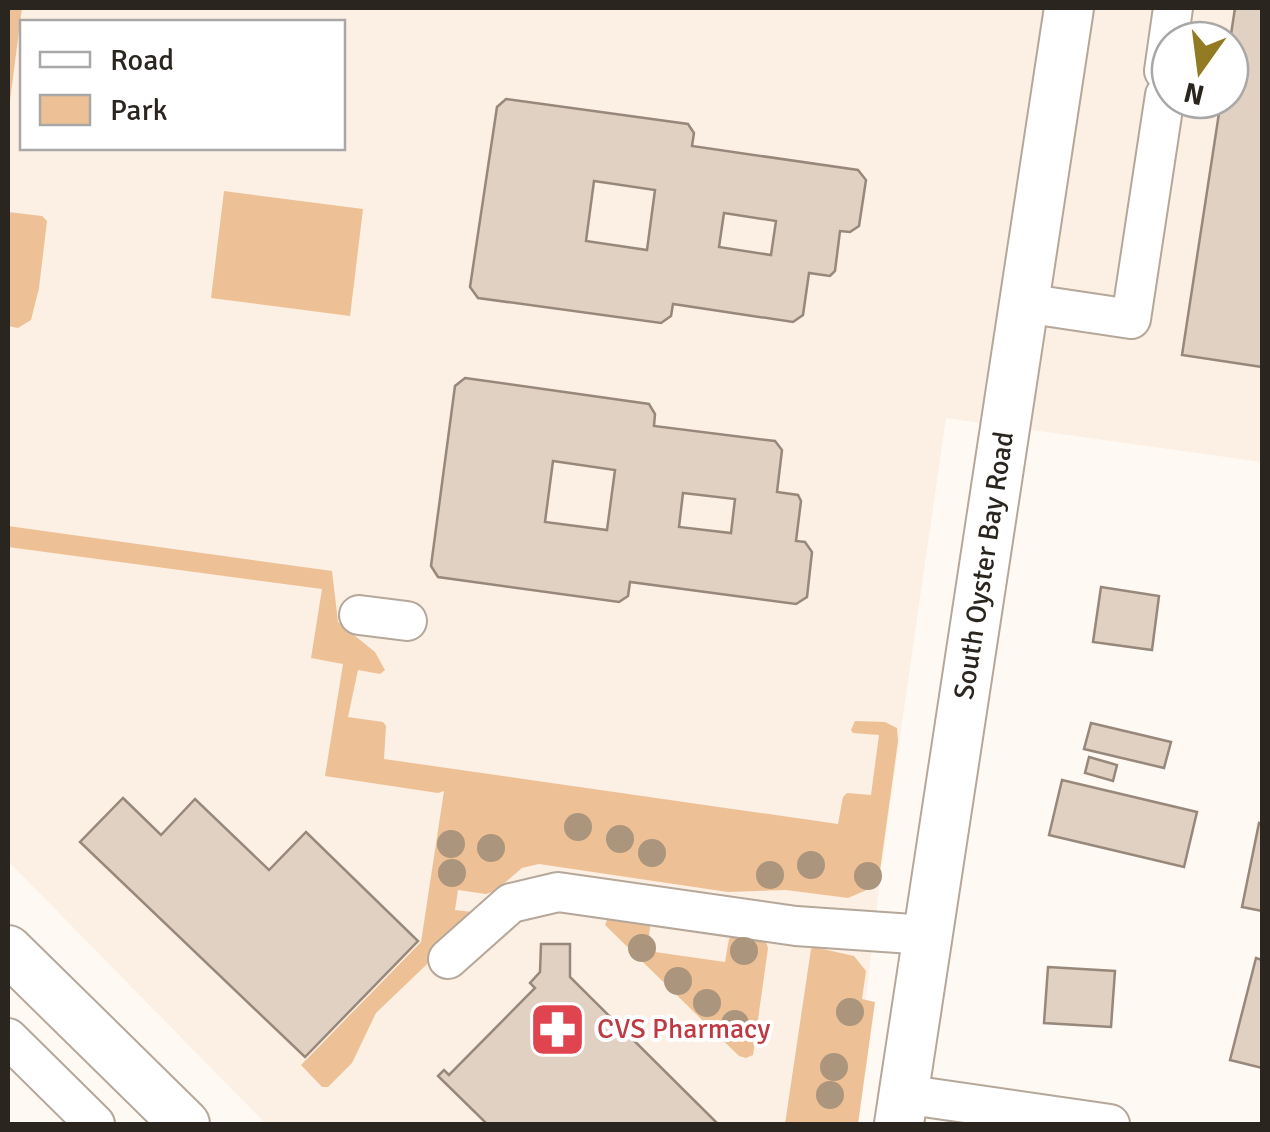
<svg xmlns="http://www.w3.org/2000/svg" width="1270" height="1132" viewBox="0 0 1270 1132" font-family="Signika,sans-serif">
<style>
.built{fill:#fcefe3;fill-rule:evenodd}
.green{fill:#edc195}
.building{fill:#e1d1c3;stroke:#97887b;stroke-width:2.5;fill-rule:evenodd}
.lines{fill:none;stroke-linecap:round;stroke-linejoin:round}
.minor-casing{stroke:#b5a799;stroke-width:42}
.major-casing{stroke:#b5a799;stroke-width:52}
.minor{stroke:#fff;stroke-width:38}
.major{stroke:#fff;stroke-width:48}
.tree{fill:#ab957d}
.labels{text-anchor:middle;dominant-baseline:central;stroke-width:8;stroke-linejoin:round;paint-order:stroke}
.street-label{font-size:28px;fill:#2b2520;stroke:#fff}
.health-label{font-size:28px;fill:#be3a42;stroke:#fff;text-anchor:start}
</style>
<rect width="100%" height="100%" fill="#fff9f3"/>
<path class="built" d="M 8,8 L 1262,8 L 1262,462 L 946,418 L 883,854 L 851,1124 L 266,1124 L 8,861 ZM 22,22 L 342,22 L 342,148 L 22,148 ZM 1170,40 L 1230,40 L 1230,100 L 1170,100 Z"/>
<g class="green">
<path d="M 8,8 L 22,8 L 8,116 Z"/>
<path d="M 224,191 L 363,209 L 350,316 L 211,298 Z"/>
<path d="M 8,212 L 42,216 L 47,221 L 39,288 L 31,320 L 18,328 L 8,326 Z"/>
<path d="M 8,526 L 332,571 L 338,622 L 375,652 L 385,670 L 380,674 L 358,670 L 348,717 L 383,722 L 386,726 L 384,759 L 838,824 L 843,797 L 847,793 L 871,795 L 879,735 L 853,733 L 851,730 L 855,721 L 885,722 L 897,728 L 898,741 L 878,885 L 848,898 L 786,890 L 728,892 L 539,864 L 522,868 L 495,891 L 486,894 L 458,890 L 455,910 L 472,912 L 471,922 L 376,1013 L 352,1063 L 328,1087 L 322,1087 L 301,1065 L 421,942 L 444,791 L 438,793 L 325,776 L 343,664 L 311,658 L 322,589 L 8,547 Z"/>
<path d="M 608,917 L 650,926 L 648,951 L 725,962 L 729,939 L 734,935 L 766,942 L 768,948 L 753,1055 L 746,1058 L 739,1056 L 605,925 Z"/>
<path d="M 814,947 L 854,956 L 866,971 L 862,999 L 875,1002 L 858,1124 L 785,1124 L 811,949 Z"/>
</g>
<g class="building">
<path d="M 1235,8 L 1262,8 L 1262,367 L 1182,355 L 1221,100 L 1230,100 L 1230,41 Z"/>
<path d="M 506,99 L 688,124 L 694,133 L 692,146 L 858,170 L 866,180 L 859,226 L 850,232 L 840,231 L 835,271 L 830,276 L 809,273 L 803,315 L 793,322 L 673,304 L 671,316 L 661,323 L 478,298 L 470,287 L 497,107 ZM 594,181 L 655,190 L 647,250 L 586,241 ZM 724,213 L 776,221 L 771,255 L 719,247 Z"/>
<path d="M 465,378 L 649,404 L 655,414 L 654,426 L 775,441 L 782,450 L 777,492 L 798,495 L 801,501 L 796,541 L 805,542 L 812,552 L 807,597 L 796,604 L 630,582 L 628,596 L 619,602 L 438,577 L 431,566 L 455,386 ZM 553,461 L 615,470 L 607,530 L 545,522 ZM 683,493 L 735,499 L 731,533 L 679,527 Z"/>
<path d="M 1101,587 L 1159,596 L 1152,650 L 1093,642 Z"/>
<path d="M 1091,723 L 1171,742 L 1164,768 L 1084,749 Z"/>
<path d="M 1089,757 L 1117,765 L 1113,781 L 1085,773 Z"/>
<path d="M 1062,780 L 1197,812 L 1184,867 L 1049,835 Z"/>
<path d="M 123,798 L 161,835 L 195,799 L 269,870 L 306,832 L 418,941 L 305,1057 L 80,842 Z"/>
<path d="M 1259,823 L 1262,824 L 1262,911 L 1242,907 Z"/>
<path d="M 541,944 L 570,944 L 570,977 L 718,1124 L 487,1124 L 438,1076 L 444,1070 L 449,1075 L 535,988 L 530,983 L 540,972 Z"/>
<path d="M 1256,958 L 1262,960 L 1262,1068 L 1230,1060 Z"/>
<path d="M 1048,967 L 1115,971 L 1111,1027 L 1044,1023 Z"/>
</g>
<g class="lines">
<defs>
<g id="minor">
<path d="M 1164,71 L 1173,8"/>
<path d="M 1024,303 L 1131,319 L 1165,95"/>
<path d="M 359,615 L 407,621"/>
<path d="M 448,959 L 511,903 L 558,892 L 796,926 L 927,935"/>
<path d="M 8,1038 L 95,1124"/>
<path d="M 903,1094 L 1110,1124"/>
</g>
<g id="major">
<path d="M 8,950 L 185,1124"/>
<path id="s1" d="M 899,1124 L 1069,8"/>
</g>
</defs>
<use href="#minor" class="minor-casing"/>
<use href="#major" class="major-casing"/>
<use href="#minor" class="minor"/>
<use href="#major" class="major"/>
</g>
<g class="tree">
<circle cx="578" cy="827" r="14"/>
<circle cx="620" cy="839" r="14"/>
<circle cx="451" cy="844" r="14"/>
<circle cx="491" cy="848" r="14"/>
<circle cx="652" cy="853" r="14"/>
<circle cx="811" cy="865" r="14"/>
<circle cx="452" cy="873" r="14"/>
<circle cx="770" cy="875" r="14"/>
<circle cx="868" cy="876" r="14"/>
<circle cx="642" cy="948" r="14"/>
<circle cx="744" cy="951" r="14"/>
<circle cx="678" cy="981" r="14"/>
<circle cx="707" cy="1003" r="14"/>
<circle cx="850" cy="1012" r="14"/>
<circle cx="735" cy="1024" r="14"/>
<circle cx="834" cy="1067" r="14"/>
<circle cx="830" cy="1095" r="14"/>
</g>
<defs>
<symbol id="pharmacy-square" viewBox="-11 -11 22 22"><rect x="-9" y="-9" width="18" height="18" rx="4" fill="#e0444e" stroke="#fff"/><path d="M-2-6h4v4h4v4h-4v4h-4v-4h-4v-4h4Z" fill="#fff"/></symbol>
</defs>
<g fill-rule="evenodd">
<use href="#pharmacy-square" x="526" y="998" width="63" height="63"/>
</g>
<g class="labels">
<g class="street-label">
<text stroke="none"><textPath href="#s1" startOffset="565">South Oyster Bay Road</textPath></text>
</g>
<g class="health-label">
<text x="597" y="1029">CVS Pharmacy</text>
</g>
</g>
<rect width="1270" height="1132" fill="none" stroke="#2b2520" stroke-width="20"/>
<rect x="20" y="20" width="325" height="130" fill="#ffffff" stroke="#aaa8a6" stroke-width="2.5"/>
<rect x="40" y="52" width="50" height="15" fill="#ffffff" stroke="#aaa8a6" stroke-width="2.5"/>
<text x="110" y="70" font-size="30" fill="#2b2520">Road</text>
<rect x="40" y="95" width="50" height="30" fill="#edc195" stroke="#aaa8a6" stroke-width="2.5"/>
<text x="110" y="120" font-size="30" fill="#2b2520">Park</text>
<g transform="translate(1200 70) rotate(194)"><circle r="48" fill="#ffffff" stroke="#aaa8a6" stroke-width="2.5"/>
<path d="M0-8L18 38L0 25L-18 38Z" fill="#927b22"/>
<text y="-15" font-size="28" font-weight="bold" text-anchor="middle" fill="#2b2520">N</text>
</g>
</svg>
